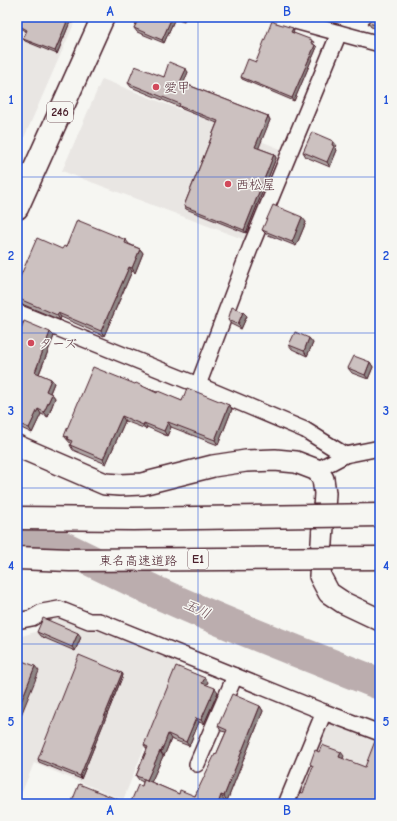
<svg xmlns="http://www.w3.org/2000/svg" width="397" height="821" viewBox="0 0 397 821" font-family="'Comic Neue','Klee One',sans-serif">
<style>
.built{fill:#e9e6e3}
.lines{fill:none;stroke-linecap:round;stroke-linejoin:round}
.river{stroke:#bbadae;stroke-width:32}
.street-casing{stroke:#4a1f2b;stroke-width:18}
.secondary-casing{stroke:#4a1f2b;stroke-width:24}
.highway-casing{stroke:#4a1f2b;stroke-width:25}
.street{stroke:#f6f6f2;stroke-width:15}
.secondary{stroke:#f6f6f2;stroke-width:21}
.highway{stroke:#f6f6f2;stroke-width:22}
.highway-bridge-casing{stroke:#4a1f2b;stroke-width:25;stroke-linecap:butt}
.highway-bridge{stroke:#f6f6f2;stroke-width:22}
.wall{fill:#afa6a5;stroke:#4a1f2b}
.shaded-wall{fill:#8f8786;stroke:#4a1f2b}
.building{fill:#ccc1c0;stroke:#4a1f2b}
.grid{fill:none;stroke:#1d4ed8;stroke-width:1;stroke-opacity:0.55}
.poi-dot{fill:#d1495b;stroke:#f6f6f2;stroke-width:1.5}
.labels{text-anchor:middle;dominant-baseline:central;stroke-width:3;stroke-linejoin:round;paint-order:stroke}
.shield{fill:#f6f6f2;stroke:#7e6067;stroke-width:1}
.shield-label{font-size:12px;font-weight:bold;fill:#4a1f2b}
.poi-label{font-size:13px;fill:#4a1f2b;stroke:#f6f6f2;text-anchor:start}
.street-label{font-size:13px;fill:#4a1f2b;stroke:#f6f6f2}
.water-label{font-size:14px;font-style:italic;fill:#6c4a52;stroke:#f6f6f2}
.neatline{fill:none;stroke:#1d4ed8;stroke-width:1.5}
.grid-label{font-size:13px;text-anchor:middle;font-weight:bold;fill:#1d4ed8}
</style>
<rect width="100%" height="100%" fill="#f6f6f2"/>
<filter id="ink" filterUnits="userSpaceOnUse"><feTurbulence type="fractalNoise" baseFrequency=".025" numOctaves="2"/><feDisplacementMap in="SourceGraphic" scale="8" xChannelSelector="R" yChannelSelector="G"/><feConvolveMatrix kernelMatrix="1 2 1 2 8 2 1 2 1" color-interpolation-filters="sRGB"/></filter>
<g filter="url(#ink)">
<g class="built">
<path d="M 17,17 L 77,17 L 20,147 L 17,146 Z"/>
<path d="M 102,79 L 286,151 L 248,241 L 62,171 Z"/>
<path d="M 55,616 L 91,629 L 98,628 L 180,660 L 123,800 L 34,763 L 17,804 L 17,634 L 22,636 L 38,631 L 43,622 Z"/>
<path d="M 326,722 L 380,741 L 380,804 L 292,804 Z"/>
</g>
<g class="lines">
<path class="river" d="M 17,525 C 64,547 110,570 156,592 C 229,626 305,654 380,684"/>
<defs>
<g id="street">
<path d="M 280,17 L 380,44"/>
<path d="M 17,312 L 198,385 L 305,430 L 345,455"/>
<path d="M 198,385 L 251,246 L 339,33"/>
<path d="M 317,470 L 345,455 L 380,448"/>
<path d="M 17,621 L 32,618 L 42,612 L 59,609 L 89,621 L 99,621 L 324,712"/>
<path d="M 197,764 L 235,676"/>
<path d="M 286,804 L 324,712 L 380,733"/>
</g>
<path id="secondary" d="M 17,446 L 91,478 L 105,484 L 120,485 L 142,484 L 213,466 L 246,461 L 275,460 L 296,462 L 317,470 L 323,479 L 325,493 L 320,576 L 329,593 L 344,603 L 380,620"/>
<path id="highway" d="M 17,208 L 103,17"/>
</defs>
<use href="#street" class="street-casing"/>
<use href="#secondary" class="secondary-casing"/>
<use href="#highway" class="highway-casing"/>
<use href="#street" class="street"/>
<use href="#secondary" class="secondary"/>
<use href="#highway" class="highway"/>
<defs>
<g id="highway-bridge">
<path d="M 17,518 L 133,519 L 380,515"/>
<path d="M 17,558 L 70,560 L 380,558"/>
</g>
</defs>
<use href="#highway-bridge" class="highway-bridge-casing"/>
<use href="#highway-bridge" class="highway-bridge"/>
</g>
<g class="wall">
<path d="M 22,17 L 75,17 L 73,23 L 70,22 L 57,54 L 25,41 L 23,39 L 26,31 L 20,28 L 18,25 Z"/>
<path d="M 135,17 L 185,17 L 184,21 L 175,18 L 164,43 L 137,32 L 134,28 L 136,24 L 134,21 Z"/>
<path d="M 380,17 L 380,29 L 371,27 L 368,23 Z"/>
<path d="M 276,23 L 294,30 L 293,33 L 314,42 L 313,44 L 317,47 L 294,101 L 242,79 L 241,77 L 256,62 Z"/>
<path d="M 188,72 L 183,83 L 268,116 L 270,120 L 258,148 L 274,154 L 276,158 L 246,233 L 186,209 L 184,206 L 217,123 L 182,109 L 180,107 L 131,87 L 128,83 Z"/>
<path d="M 337,146 L 335,148 L 337,150 L 330,167 L 306,157 L 303,152 Z"/>
<path d="M 306,222 L 296,246 L 266,234 L 262,230 Z"/>
<path d="M 126,240 L 129,244 L 140,249 L 143,253 L 135,273 L 132,271 L 104,336 L 61,317 L 60,320 L 17,302 L 17,284 L 66,247 Z"/>
<path d="M 243,312 L 247,316 L 241,329 L 231,324 L 228,320 Z"/>
<path d="M 54,336 L 39,374 L 51,379 L 54,383 L 50,393 L 52,394 L 55,398 L 48,417 L 41,414 L 32,433 L 17,426 L 17,339 Z"/>
<path d="M 309,338 L 313,343 L 307,356 L 292,349 L 289,345 Z"/>
<path d="M 370,362 L 373,367 L 368,379 L 352,373 L 348,368 Z"/>
<path d="M 135,384 L 182,401 L 229,405 L 232,409 L 218,445 L 171,427 L 167,436 L 147,427 L 146,429 L 125,421 L 106,464 L 73,450 L 70,445 L 71,444 L 64,436 Z"/>
<path d="M 37,632 L 81,637 L 75,651 L 40,636 Z"/>
<path d="M 122,673 L 123,675 L 81,779 L 39,762 L 38,759 Z"/>
<path d="M 208,682 L 206,685 L 218,692 L 204,724 L 199,722 L 189,746 L 171,739 L 164,756 L 163,756 L 151,782 L 179,794 L 195,796 L 216,755 L 226,732 L 221,731 L 218,726 L 260,706 L 263,711 L 227,801 L 224,800 L 223,804 L 130,804 L 142,786 L 143,782 L 139,780 L 136,776 L 147,749 L 144,745 Z"/>
</g>
<g class="shaded-wall">
<path d="M 72,17 L 75,17 L 73,23 L 71,20 Z"/>
<path d="M 172,17 L 175,17 L 175,18 L 164,43 L 162,40 Z"/>
<path d="M 182,17 L 185,17 L 184,21 L 181,18 Z"/>
<path d="M 68,19 L 70,22 L 57,54 L 55,51 Z"/>
<path d="M 293,28 L 294,30 L 293,34 L 291,32 Z"/>
<path d="M 315,45 L 317,47 L 294,101 L 292,98 Z"/>
<path d="M 186,69 L 188,72 L 183,85 L 180,82 Z"/>
<path d="M 268,116 L 270,120 L 258,150 L 255,147 Z"/>
<path d="M 333,141 L 337,146 L 335,148 L 337,150 L 330,167 L 327,162 Z"/>
<path d="M 274,154 L 276,158 L 246,233 L 244,230 Z"/>
<path d="M 302,217 L 306,222 L 296,246 L 292,242 Z"/>
<path d="M 140,249 L 143,253 L 135,273 L 132,268 Z"/>
<path d="M 129,267 L 132,271 L 104,336 L 101,331 Z"/>
<path d="M 243,312 L 247,316 L 241,329 L 238,324 Z"/>
<path d="M 58,313 L 61,317 L 60,320 L 57,315 Z"/>
<path d="M 50,332 L 54,336 L 38,376 L 35,372 Z"/>
<path d="M 309,338 L 313,343 L 307,356 L 304,351 Z"/>
<path d="M 370,362 L 373,367 L 368,379 L 365,375 Z"/>
<path d="M 51,379 L 54,383 L 49,395 L 46,391 Z"/>
<path d="M 52,394 L 55,398 L 48,417 L 44,412 Z"/>
<path d="M 229,405 L 232,409 L 218,445 L 215,440 Z"/>
<path d="M 38,409 L 41,414 L 32,433 L 29,428 Z"/>
<path d="M 122,416 L 125,421 L 106,464 L 103,459 Z"/>
<path d="M 168,422 L 171,427 L 167,436 L 164,431 Z"/>
<path d="M 144,423 L 147,427 L 146,429 L 143,425 Z"/>
<path d="M 78,633 L 81,637 L 75,651 L 72,647 Z"/>
<path d="M 35,666 L 39,671 L 17,725 L 17,712 Z"/>
<path d="M 122,673 L 123,675 L 81,779 L 80,776 Z"/>
<path d="M 205,678 L 208,682 L 205,688 L 202,683 Z"/>
<path d="M 215,688 L 218,692 L 204,724 L 201,720 Z"/>
<path d="M 260,706 L 263,711 L 227,801 L 224,796 Z"/>
<path d="M 196,718 L 199,722 L 189,746 L 186,742 Z"/>
<path d="M 168,734 L 171,739 L 164,756 L 161,752 Z"/>
<path d="M 160,751 L 163,756 L 150,785 L 147,780 Z"/>
<path d="M 341,752 L 344,756 L 342,761 L 339,757 Z"/>
<path d="M 221,795 L 224,800 L 223,804 L 218,804 Z"/>
</g>
<g class="building">
<path d="M 22,17 L 72,17 L 71,20 L 68,19 L 55,51 L 23,39 L 27,30 L 18,25 Z"/>
<path d="M 135,17 L 172,17 L 162,40 L 134,28 L 137,22 L 134,21 Z"/>
<path d="M 373,17 L 380,17 L 380,26 L 368,23 Z"/>
<path d="M 272,21 L 276,23 L 293,28 L 291,32 L 312,40 L 311,43 L 315,45 L 292,98 L 241,77 L 248,59 L 256,62 Z"/>
<path d="M 169,62 L 186,69 L 180,82 L 268,116 L 255,147 L 274,154 L 244,230 L 184,206 L 218,121 L 179,106 L 180,104 L 128,83 L 135,66 L 164,77 Z"/>
<path d="M 312,132 L 333,141 L 332,145 L 334,146 L 327,162 L 303,152 Z"/>
<path d="M 273,205 L 302,217 L 292,242 L 262,230 Z"/>
<path d="M 77,220 L 126,240 L 125,243 L 140,249 L 132,268 L 129,267 L 101,331 L 58,313 L 57,315 L 17,298 L 17,284 L 37,238 L 62,249 L 64,246 L 66,247 Z"/>
<path d="M 232,307 L 243,312 L 238,324 L 228,320 Z"/>
<path d="M 24,321 L 50,332 L 35,372 L 51,379 L 46,391 L 52,394 L 44,412 L 38,409 L 29,428 L 17,423 L 17,339 Z"/>
<path d="M 295,332 L 309,338 L 304,351 L 289,345 Z"/>
<path d="M 354,356 L 370,362 L 365,375 L 348,368 Z"/>
<path d="M 93,367 L 135,384 L 136,383 L 157,393 L 158,391 L 182,401 L 187,388 L 229,405 L 215,440 L 168,422 L 164,431 L 144,423 L 143,425 L 122,416 L 103,459 L 70,445 L 72,441 L 67,439 L 68,437 L 64,436 Z"/>
<path d="M 43,618 L 78,633 L 72,647 L 37,632 Z"/>
<path d="M 79,655 L 122,673 L 80,776 L 38,759 Z"/>
<path d="M 17,659 L 35,666 L 17,712 Z"/>
<path d="M 176,666 L 205,678 L 202,683 L 215,688 L 201,720 L 196,718 L 186,742 L 168,734 L 161,752 L 160,751 L 147,780 L 136,776 L 148,747 L 144,745 Z"/>
<path d="M 232,694 L 260,706 L 224,796 L 221,795 L 218,804 L 130,804 L 138,785 L 142,786 L 144,779 L 179,794 L 180,790 L 195,796 L 215,754 L 216,755 L 227,730 L 218,726 Z"/>
<path d="M 375,741 L 380,743 L 380,804 L 296,804 L 300,792 L 303,793 L 313,766 L 310,764 L 315,750 L 319,752 L 322,745 L 341,752 L 339,757 L 365,767 Z"/>
<path d="M 79,784 L 129,804 L 71,804 Z"/>
</g>
</g>
<path class="grid" d="M 198,17 L 198,804M 17,177 L 380,177M 17,333 L 380,333M 17,488 L 380,488M 17,644 L 380,644"/>
<g class="poi-dot">
<circle cx="156" cy="87" r="4"/>
<circle cx="228" cy="184" r="4"/>
<circle cx="31" cy="343" r="4"/>
</g>
<g class="labels">
<g class="shield">
<rect x="47" y="102" width="26" height="20" rx="3"/>
<rect x="188" y="549" width="20" height="20" rx="3"/>
</g>
<g class="shield-label">
<text x="60" y="112">246</text>
<text x="198" y="559">E1</text>
</g>
<g class="poi-label">
<text x="164" y="87">愛甲</text>
<text x="236" y="184">西松屋</text>
<text x="39" y="343">ターズ</text>
</g>
<g class="street-label">
<text x="138" y="560">東名高速道路</text>
</g>
<g class="water-label">
<text transform="translate(197 609) rotate(25)">玉川</text>
</g>
</g>
<rect width="397" height="821" fill="none" stroke="#f6f6f2" stroke-width="44"/>
<rect x="22" y="22" width="353" height="777" class="neatline"/>
<g class="grid-label">
<text x="110" y="16">A</text>
<text x="287" y="16">B</text>
<text x="11" y="104">1</text>
<text x="386" y="104">1</text>
<text x="11" y="260">2</text>
<text x="386" y="260">2</text>
<text x="11" y="415">3</text>
<text x="386" y="415">3</text>
<text x="11" y="570">4</text>
<text x="386" y="570">4</text>
<text x="11" y="726">5</text>
<text x="386" y="726">5</text>
<text x="110" y="815">A</text>
<text x="287" y="815">B</text>
</g>
</svg>
